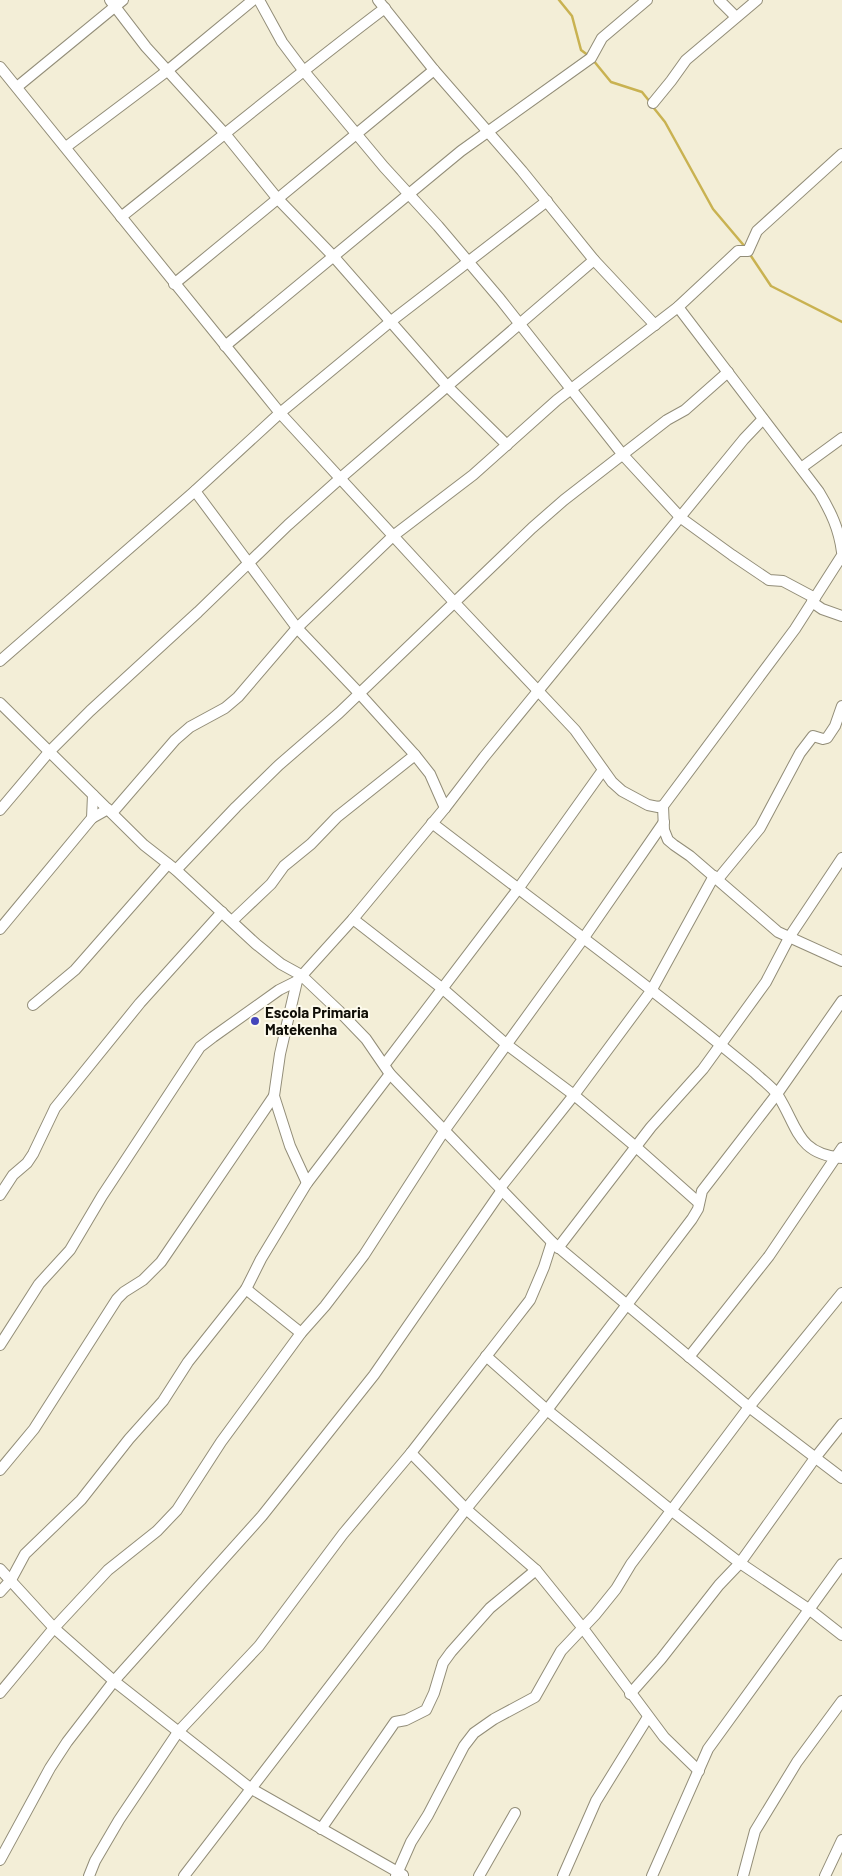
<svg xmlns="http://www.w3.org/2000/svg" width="842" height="1876" viewBox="0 0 842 1876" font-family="Barlow,sans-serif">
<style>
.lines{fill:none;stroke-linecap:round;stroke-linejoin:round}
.stream{stroke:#c9b251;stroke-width:2.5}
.minor-casing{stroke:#928d78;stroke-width:12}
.minor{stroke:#fff;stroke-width:10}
.poi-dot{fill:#4446bb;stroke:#fefbed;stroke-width:2}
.labels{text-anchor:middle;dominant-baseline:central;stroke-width:4;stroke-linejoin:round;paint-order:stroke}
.poi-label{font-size:15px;font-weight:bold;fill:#100e07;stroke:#fefbed;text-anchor:start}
</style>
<rect width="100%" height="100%" fill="#f3eed7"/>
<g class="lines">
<g class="stream">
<path d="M 559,0 L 572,16 L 581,50 L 589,56"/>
<path d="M 593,60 L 611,82 L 642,92 L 650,102"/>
<path d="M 653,107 L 665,122 L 713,209 L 746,248"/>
<path d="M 749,253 L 771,286 L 842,322"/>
</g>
<defs>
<g id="minor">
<path d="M 110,0 L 146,47 L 226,135 L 277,198 L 334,257 L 447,386 L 507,445"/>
<path d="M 259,0 L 282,42 L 303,70 L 384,167 L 438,226 L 500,299 L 623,455 L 681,518 L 732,555 L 769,580 L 783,581 L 815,598"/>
<path d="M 378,0 L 434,70 L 522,171 L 594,260 L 655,325"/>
<path d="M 719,0 L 736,17"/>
<path d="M 0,67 L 280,413 L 455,603 L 575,730 L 612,782 L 622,791 L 648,805 L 658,807 L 663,806"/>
<path d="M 17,87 L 123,0"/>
<path d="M 653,103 L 671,81 L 686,60 L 757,0"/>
<path d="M 66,147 L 167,71 L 253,0"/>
<path d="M 121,217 C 209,147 295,76 385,8"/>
<path d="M 174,284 L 434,70"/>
<path d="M 678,307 L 819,492 C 831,512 839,529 842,552"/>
<path d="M 225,346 L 461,151 L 591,58 L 602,38 L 647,0"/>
<path d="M 801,468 L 842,438"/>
<path d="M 195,491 L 297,628 L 359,693 L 415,755 L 430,774 L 445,808"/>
<path d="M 841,557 L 795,629 L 663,806 L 664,830 L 668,840 L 674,845 L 690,856 L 778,932 L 842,961"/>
<path d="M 812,602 L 822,609 L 842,616"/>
<path d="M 0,661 L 195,491 L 280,413 L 390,322 L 547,201"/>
<path d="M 0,703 L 144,845 L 176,870 L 256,944 L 281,964 L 301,975 L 339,1011 L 366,1039 L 390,1074 L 552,1242 L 749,1407 L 842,1478"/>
<path d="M 0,810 L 49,752 L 90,711 L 198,612 L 288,525 L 344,475 L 594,260"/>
<path d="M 112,813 L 175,740 L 190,727 L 225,708 L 238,697 L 297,628 L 393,536 L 473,475 L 557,400 L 678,307 L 738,251 L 748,251 L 757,231 L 842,154"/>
<path d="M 92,818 L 93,795"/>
<path d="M 432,823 C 540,906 650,986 755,1073 C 762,1080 771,1086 777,1094 C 798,1126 796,1154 842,1158"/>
<path d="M 176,870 L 236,807 L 279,765 L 339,713 L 532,528 L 564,500 L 667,420 L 685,410 L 728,372"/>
<path d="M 718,879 L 760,828 L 800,753 L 813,736 L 823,739 L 827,738 L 835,726 L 842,706"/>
<path d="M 353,919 L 443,989 L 506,1044 L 574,1095 L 636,1147 L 699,1203"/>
<path d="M 232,921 L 271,884 L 284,866 L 311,844 L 337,817 L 415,755"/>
<path d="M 0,929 L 92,818 L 108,809"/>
<path d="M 33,1005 L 75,970 L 168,864"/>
<path d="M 385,1064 L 518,889 L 603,770"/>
<path d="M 307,1183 L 290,1146 L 274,1096 L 280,1054 L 297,981 L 353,919 L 445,808 L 484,757 L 744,439 L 763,419"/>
<path d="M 500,1188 L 574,1095 L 651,991 L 714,876"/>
<path d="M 0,1195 L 13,1175 L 27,1163 L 33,1154 L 55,1108 L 140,1003 L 222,912"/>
<path d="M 558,1248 L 651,1127 L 703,1069 L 766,982 L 790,936 L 842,858"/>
<path d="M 246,1289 L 301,1333"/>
<path d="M 0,1345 L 39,1284 L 70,1250 L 102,1196 L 200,1047 L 213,1037 L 279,990 L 297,981"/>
<path d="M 486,1356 L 547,1410 L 672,1511 L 740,1563 L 810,1610 L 842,1635"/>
<path d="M 689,1357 L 769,1256 L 842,1148"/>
<path d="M 411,1453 L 466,1509 L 536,1570 L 582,1627 L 664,1737 L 699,1771"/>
<path d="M 0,1470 L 34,1429 L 117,1299 L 124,1292 L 143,1280 L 161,1262 L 274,1096"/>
<path d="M 0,1569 L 54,1628 L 114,1681 L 250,1788 L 403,1875"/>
<path d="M 0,1592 L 11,1580 L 25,1554 L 81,1500 L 129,1439 L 163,1401 L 188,1362 L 246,1289 L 261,1259 L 307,1183 L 390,1074"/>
<path d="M 0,1693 L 54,1628 L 108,1570 L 157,1531 L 177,1510 L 221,1442 L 301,1333 L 325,1306 L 364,1255 L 444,1131 L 583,939 L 664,822"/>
<path d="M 630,1694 L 661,1659 L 719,1585 L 740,1563 L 815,1458 L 842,1424"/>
<path d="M 321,1829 L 395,1722 L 406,1720 L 426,1710 L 434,1693 L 443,1663 L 451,1652 L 490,1608 L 536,1570"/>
<path d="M 0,1860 L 50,1768 L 67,1742 L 114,1681 L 262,1516 L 374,1375 L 502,1190"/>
<path d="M 89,1876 L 95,1861 L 119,1820 L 178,1732 L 259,1646 L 343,1534 L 411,1453 L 530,1300 L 544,1267 L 552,1242"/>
<path d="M 184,1876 L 466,1509 L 547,1410 L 692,1219 L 698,1209 L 702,1191 L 777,1094 L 842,1001"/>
<path d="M 396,1876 L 411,1842 L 428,1815 L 464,1746 L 474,1733 L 494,1719 L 535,1697 L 561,1651 L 595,1615 L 616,1589 L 631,1564 L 749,1407 L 842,1293"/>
<path d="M 479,1876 L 515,1813"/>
<path d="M 563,1876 L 596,1801 L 648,1717"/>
<path d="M 652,1876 L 708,1749 L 842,1564"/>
<path d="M 743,1876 L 755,1831 L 797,1762 L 842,1701"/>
<path d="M 825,1876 L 842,1840"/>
</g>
</defs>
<use href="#minor" class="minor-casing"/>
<use href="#minor" class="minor"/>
</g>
<circle class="poi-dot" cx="255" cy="1021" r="5"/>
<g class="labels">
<g class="poi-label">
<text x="265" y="1012">Escola Primaria<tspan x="265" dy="17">Matekenha</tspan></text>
</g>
</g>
</svg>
